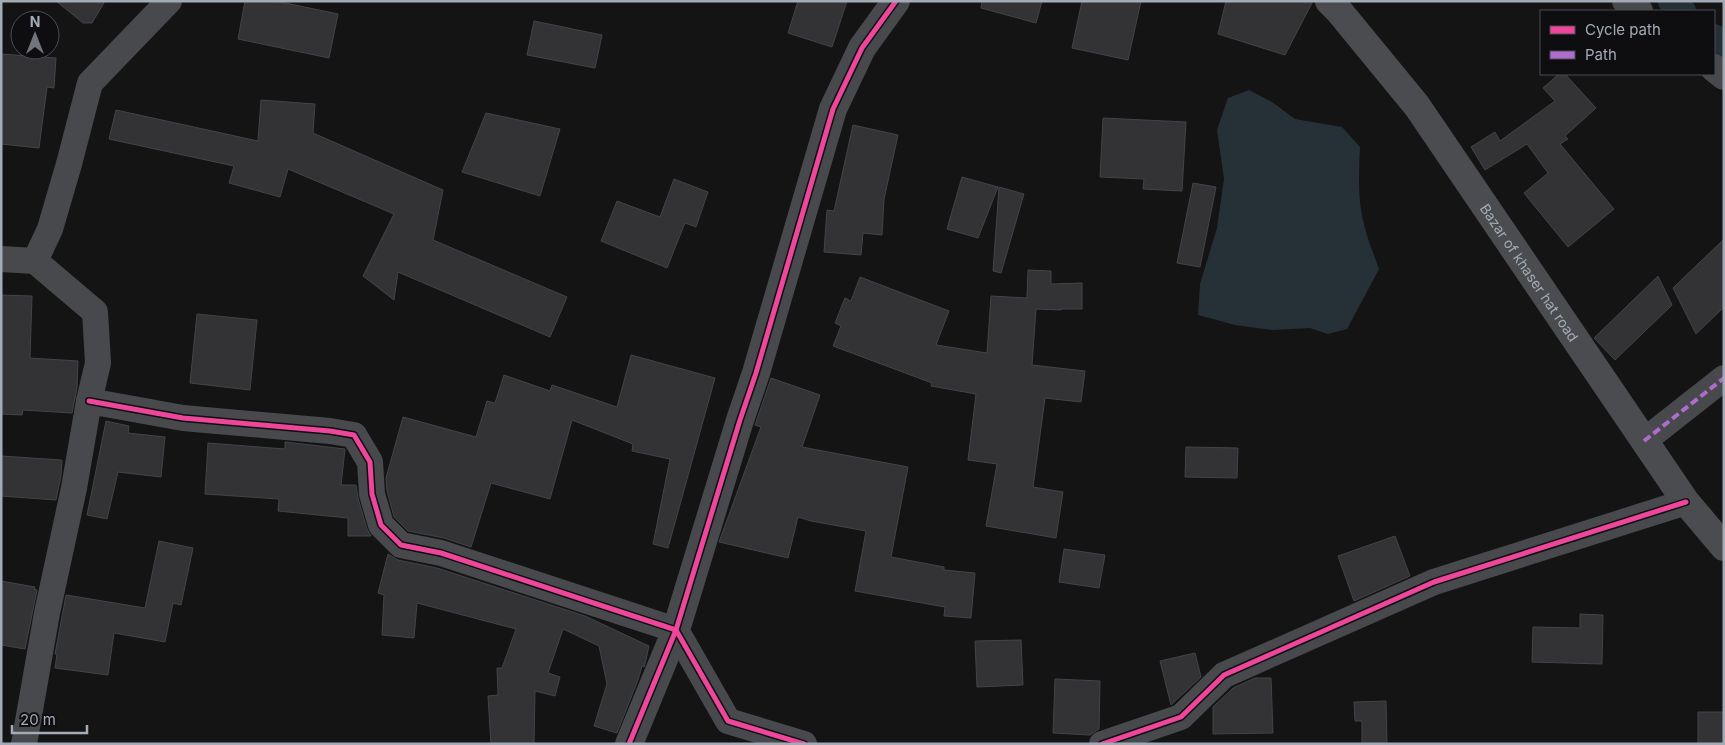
<svg xmlns="http://www.w3.org/2000/svg" width="1725" height="745" viewBox="0 0 1725 745" font-family="Inter,sans-serif">
<style>
.water{fill:#263137}
.lines{fill:none;stroke-linecap:round;stroke-linejoin:round}
.canal{stroke:#263137;stroke-width:26}
.building{fill:#333335;stroke:#424448}
.minor{stroke:#48494d;stroke-width:26}
.tertiary{stroke:#48494d;stroke-width:28}
.primary{stroke:#4b4c4f;stroke-width:28}
.quiet{stroke:#b06ccc;stroke-width:4;stroke-dasharray:8 4;stroke-linecap:butt}
.cycleway-casing{stroke:#0e0e10;stroke-width:8}
.cycleway{stroke:#ed469a;stroke-width:5}
.labels{text-anchor:middle;dominant-baseline:central;stroke-width:4;stroke-linejoin:round;paint-order:stroke}
.street-label{font-size:14px;fill:#a3abb7;stroke:#0e0e10}
</style>
<rect width="100%" height="100%" fill="#141414"/>
<path class="water" d="M 1249,90 L 1272,102 L 1295,119 L 1342,127 L 1360,147 C 1359,168 1358,189 1361,210 C 1364,230 1372,250 1379,269 L 1347,329 L 1328,334 L 1310,328 L 1272,330 L 1235,325 L 1198,315 L 1200,284 L 1217,228 L 1224,179 L 1217,130 L 1228,98 Z"/>
<g class="lines">
<g class="canal">
<path d="M 1671,1 L 1683,11"/>
<path d="M 1714,37 L 1724,45"/>
</g>
</g>
<g class="building">
<path d="M 56,1 L 105,1 L 92,23 L 83,23 Z"/>
<path d="M 245,1 L 276,1 L 338,14 L 329,58 L 238,39 Z"/>
<path d="M 798,1 L 847,1 L 832,47 L 788,33 Z"/>
<path d="M 982,1 L 1042,1 L 1036,23 L 981,8 Z"/>
<path d="M 1082,1 L 1141,1 L 1128,60 L 1072,48 Z"/>
<path d="M 1226,1 L 1313,1 L 1285,55 L 1218,34 Z"/>
<path d="M 534,21 L 602,35 L 595,68 L 527,55 Z"/>
<path d="M 1,54 L 56,58 L 54,88 L 47,87 L 39,148 L 1,144 Z"/>
<path d="M 1559,74 L 1565,74 L 1596,108 L 1565,136 L 1568,139 L 1560,144 L 1614,209 L 1568,247 L 1524,193 L 1548,173 L 1527,144 L 1485,170 L 1471,147 L 1495,132 L 1500,141 L 1555,101 L 1543,88 Z"/>
<path d="M 261,100 L 315,104 L 313,133 L 443,190 L 433,240 L 567,297 L 550,337 L 398,272 L 394,300 L 363,276 L 394,214 L 288,169 L 280,197 L 229,183 L 234,166 L 109,139 L 116,110 L 258,141 Z"/>
<path d="M 486,113 L 560,129 L 540,196 L 462,172 Z"/>
<path d="M 1103,118 L 1186,122 L 1182,191 L 1143,189 L 1144,179 L 1100,177 Z"/>
<path d="M 853,125 L 898,135 L 884,199 L 882,235 L 863,233 L 861,255 L 824,252 L 827,210 L 834,211 Z"/>
<path d="M 962,177 L 998,187 L 978,238 L 947,229 Z"/>
<path d="M 674,179 L 708,192 L 696,227 L 685,223 L 667,268 L 601,241 L 617,201 L 660,217 Z"/>
<path d="M 1193,183 L 1216,187 L 1200,267 L 1177,263 Z"/>
<path d="M 999,187 L 1024,194 L 1001,273 L 993,271 Z"/>
<path d="M 1724,239 L 1724,307 L 1696,334 L 1673,288 Z"/>
<path d="M 1028,270 L 1051,271 L 1051,284 L 1082,283 L 1082,309 L 1061,309 L 1061,310 L 1036,309 L 1032,365 L 1085,371 L 1081,402 L 1045,398 L 1033,487 L 1063,492 L 1056,538 L 986,526 L 997,464 L 968,460 L 976,394 L 931,386 L 932,383 L 833,346 L 841,326 L 835,323 L 845,298 L 851,301 L 860,277 L 949,311 L 936,345 L 987,353 L 991,296 L 1027,298 Z"/>
<path d="M 1658,276 L 1672,305 L 1615,360 L 1594,338 Z"/>
<path d="M 1,295 L 32,296 L 30,358 L 78,361 L 77,388 L 72,413 L 23,410 L 22,415 L 1,414 Z"/>
<path d="M 197,314 L 257,320 L 250,390 L 190,383 Z"/>
<path d="M 631,355 L 715,378 L 668,548 L 653,544 L 670,459 L 632,451 L 633,444 L 572,420 L 550,499 L 491,483 L 471,547 L 444,538 L 408,531 L 394,517 L 387,491 L 386,478 L 403,417 L 476,437 L 487,401 L 495,403 L 504,375 L 550,391 L 552,385 L 617,407 Z"/>
<path d="M 771,378 L 820,395 L 802,447 L 908,467 L 891,557 L 944,567 L 944,570 L 975,573 L 971,618 L 944,616 L 945,607 L 855,591 L 866,531 L 811,521 L 798,517 L 788,558 L 719,542 L 761,427 L 755,425 Z"/>
<path d="M 106,421 L 129,426 L 128,433 L 165,437 L 161,477 L 118,472 L 107,519 L 87,515 Z"/>
<path d="M 285,442 L 345,449 L 341,485 L 356,485 L 358,498 L 367,529 L 371,536 L 348,536 L 348,518 L 278,511 L 279,499 L 205,494 L 208,443 L 285,449 Z"/>
<path d="M 1186,447 L 1238,448 L 1237,478 L 1185,477 Z"/>
<path d="M 1,456 L 62,460 L 61,476 L 56,500 L 1,496 Z"/>
<path d="M 1395,536 L 1410,576 L 1354,601 L 1338,556 Z"/>
<path d="M 159,541 L 193,548 L 181,605 L 173,603 L 165,642 L 114,633 L 108,675 L 55,668 L 57,654 L 55,654 L 66,595 L 145,608 Z"/>
<path d="M 1064,549 L 1105,555 L 1099,588 L 1059,582 Z"/>
<path d="M 388,554 L 398,560 L 437,568 L 585,616 L 649,646 L 645,664 L 644,667 L 642,666 L 638,680 L 617,733 L 594,726 L 607,684 L 599,646 L 563,629 L 548,673 L 560,677 L 555,696 L 535,691 L 534,744 L 491,744 L 488,696 L 498,695 L 497,668 L 502,668 L 516,629 L 417,603 L 414,638 L 382,635 L 384,595 L 378,593 Z"/>
<path d="M 1,581 L 35,587 L 34,589 L 37,590 L 25,649 L 1,645 Z"/>
<path d="M 1580,614 L 1603,615 L 1602,664 L 1532,662 L 1533,627 L 1580,628 Z"/>
<path d="M 1021,640 L 1023,685 L 977,687 L 975,641 Z"/>
<path d="M 1195,653 L 1201,677 L 1171,705 L 1160,661 Z"/>
<path d="M 1255,678 L 1271,678 L 1273,733 L 1213,734 L 1213,707 L 1233,688 Z"/>
<path d="M 1055,679 L 1100,681 L 1099,729 L 1090,735 L 1053,733 Z"/>
<path d="M 1386,701 L 1387,744 L 1362,744 L 1362,721 L 1355,721 L 1354,702 Z"/>
<rect x="1698" y="712" width="26" height="32"/>
</g>
<g class="lines">
<g class="minor">
<path d="M 1,259 L 35,261 L 50,229 L 69,164 L 90,83 L 169,1"/>
<path d="M 89,401 L 183,418 L 330,431 L 354,435 L 370,462 L 372,494 L 381,525 L 401,545 L 441,553 L 676,630 L 728,721 L 804,744"/>
<path d="M 1644,441 L 1724,378"/>
<path d="M 24,744 L 47,613 L 74,488 L 89,401 L 98,363 L 95,312 L 35,261"/>
<path d="M 1102,744 L 1181,717 L 1224,675 L 1434,582 L 1686,502"/>
</g>
<g class="tertiary">
<path d="M 1626,1 L 1639,11"/>
<path d="M 1714,68 L 1724,76"/>
<path d="M 629,744 L 676,630 L 740,420 L 756,373 L 833,109 L 862,48 L 896,1"/>
</g>
<path class="primary" id="s1" d="M 1329,1 L 1339,11 L 1417,106 L 1686,502 L 1724,547"/>
<path class="quiet" d="M 1644,441 L 1724,378"/>
<defs>
<g id="cycleway">
<path d="M 89,401 L 183,418 L 330,431 L 354,435 L 370,462 L 372,494 L 381,525 L 401,545 L 441,553 L 676,630 L 728,721 L 804,744"/>
<path d="M 629,744 L 676,630 L 740,420 L 756,373 L 833,109 L 862,48 L 896,1"/>
<path d="M 1102,744 L 1181,717 L 1224,675 L 1434,582 L 1686,502"/>
</g>
</defs>
<use href="#cycleway" class="cycleway-casing"/>
<use href="#cycleway" class="cycleway"/>
</g>
<g class="labels">
<g class="street-label">
<text stroke="none"><textPath href="#s1" startOffset="338">Bazar of khaser hat road</textPath></text>
</g>
</g>
<rect width="1725" height="745" fill="none" stroke="#a3abb7" stroke-width="5"/>
<rect x="1540" y="10" width="175" height="65" fill="#0e0e10" stroke="#4a4d53"/>
<rect x="1550" y="26" width="25" height="8" fill="#ed469a" stroke="#4a4d53"/>
<text x="1585" y="35" font-size="15" fill="#a3abb7">Cycle path</text>
<rect x="1550" y="51" width="25" height="8" fill="#b06ccc" stroke="#4a4d53"/>
<text x="1585" y="60" font-size="15" fill="#a3abb7">Path</text>
<g transform="translate(35 35)"><circle r="24" fill="#0e0e10" stroke="#4a4d53"/>
<path d="M0-4L9 19L0 12L-9 19Z" fill="#71767e"/>
<text y="-8" font-size="14" font-weight="bold" text-anchor="middle" fill="#a3abb7">N</text>
</g>
<path d="M12 725v8h75v-8" fill="none" stroke="#a3abb7" stroke-width="2.5"/>
<text x="20" y="725" font-size="15" fill="#a3abb7" stroke="#0e0e10" stroke-width="4" paint-order="stroke">20 m</text>
</svg>
